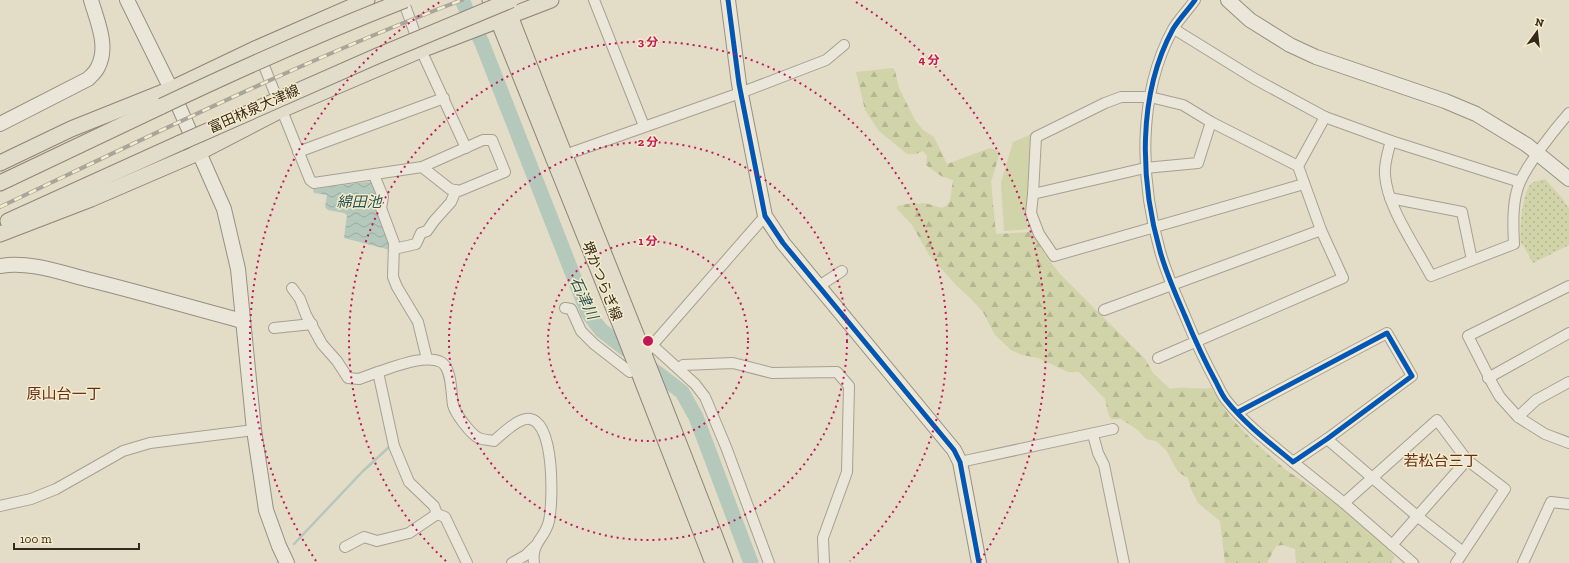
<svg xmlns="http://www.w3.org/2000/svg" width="1569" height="563" viewBox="0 0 1569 563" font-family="'Zilla Slab','Noto Sans JP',serif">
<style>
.forest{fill:url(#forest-firs)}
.park{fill:url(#park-dots)}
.garden{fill:#d1d3a9}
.water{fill:url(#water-waves)}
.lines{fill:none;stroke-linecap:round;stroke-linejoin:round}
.stream{stroke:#b4c8bc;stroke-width:2.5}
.river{stroke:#b4c8bc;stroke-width:15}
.street-casing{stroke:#a7a091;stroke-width:12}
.secondary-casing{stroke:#979081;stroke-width:16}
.primary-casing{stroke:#8d8678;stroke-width:17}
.street{stroke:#eae6da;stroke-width:10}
.secondary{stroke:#eae6da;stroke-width:14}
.primary{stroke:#e2dcca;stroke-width:15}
.rail-casing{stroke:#a9a59b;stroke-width:4}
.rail{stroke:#f6eccb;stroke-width:2.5;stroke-dasharray:8;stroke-linecap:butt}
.primary-bridge-casing{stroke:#8d8678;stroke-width:17;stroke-linecap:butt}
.primary-bridge{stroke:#e2dcca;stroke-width:15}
.cycleway-casing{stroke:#f6eccb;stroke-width:8}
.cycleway{stroke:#0057b8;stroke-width:5}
.ring{fill:none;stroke:#c2185b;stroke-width:2;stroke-dasharray:2 4}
.labels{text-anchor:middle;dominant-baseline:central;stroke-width:3;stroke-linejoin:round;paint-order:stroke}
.street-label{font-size:14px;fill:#35291b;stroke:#f6eccb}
.water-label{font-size:15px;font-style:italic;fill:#295555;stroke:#f6eccb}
.neighbourhood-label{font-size:15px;fill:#622d19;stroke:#f6eccb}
.centre{fill:#c2185b;stroke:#f6eccb;stroke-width:2}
.ring-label{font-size:12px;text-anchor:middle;font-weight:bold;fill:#c2185b;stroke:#f6eccb;stroke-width:3;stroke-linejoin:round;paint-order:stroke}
</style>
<defs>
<pattern id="forest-firs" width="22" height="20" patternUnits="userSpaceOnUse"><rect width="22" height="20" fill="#d1d3a9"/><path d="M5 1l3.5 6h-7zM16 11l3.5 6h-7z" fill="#b4b591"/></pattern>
<pattern id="park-dots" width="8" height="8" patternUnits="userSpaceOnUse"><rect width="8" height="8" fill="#d1d3a9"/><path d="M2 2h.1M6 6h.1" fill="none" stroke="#b4b591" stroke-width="1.8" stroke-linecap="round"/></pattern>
<pattern id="water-waves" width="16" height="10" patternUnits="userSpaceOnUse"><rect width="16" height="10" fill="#b4c8bc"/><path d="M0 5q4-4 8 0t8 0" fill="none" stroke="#9baca1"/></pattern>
</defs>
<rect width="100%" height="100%" fill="#e3dcc7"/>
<path class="forest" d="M 893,68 L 895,71 L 899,88 L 915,120 L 923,130 L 934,137 L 947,164 L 990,148 L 1000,152 L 991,182 L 996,234 L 1031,232 L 1048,259 L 1061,275 L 1146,360 L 1153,373 L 1170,389 C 1184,386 1197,390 1211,388 L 1230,417 L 1253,441 L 1286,470 L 1337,504 L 1378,539 L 1395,557 L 1391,563 L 1296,563 L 1295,549 L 1283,545 L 1276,546 L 1267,563 L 1225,563 L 1220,521 L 1198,503 L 1191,489 L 1188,478 L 1178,472 L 1166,450 L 1156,441 L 1146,439 L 1138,430 L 1121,419 L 1112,419 L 1109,416 L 1105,399 L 1079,372 L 1068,372 L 1038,358 L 1022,355 L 1011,350 L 995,335 L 983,312 L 973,301 L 956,285 L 929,255 L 912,225 L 897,209 L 897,206 L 912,203 L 918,204 L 925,203 L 942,208 L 946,206 L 950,201 L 953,180 L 941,176 L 926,165 L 927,156 L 923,151 L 916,154 L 907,154 L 879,131 L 865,110 L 856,72 Z"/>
<path class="park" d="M 1545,179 L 1562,198 L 1569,208 L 1569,245 L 1533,263 L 1523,245 L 1521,244 C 1519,232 1522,191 1532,183 C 1535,181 1541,180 1545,179 Z"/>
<path class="garden" d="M 1032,134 L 1027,208 L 1027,222 L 1029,229 L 1004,231 L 1001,183 L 1013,142 Z"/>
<path class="water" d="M 374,181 L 392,245 L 390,250 L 344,238 L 347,215 L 344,213 L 328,210 L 325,207 L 327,195 L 314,193 L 313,189 Z"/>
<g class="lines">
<g class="stream">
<path d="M 294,544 L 363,471 L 388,448"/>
<path d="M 278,563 L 279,562"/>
</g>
<path class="river" d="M 462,0 L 482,43 L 588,313 L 601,330 L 682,392 L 696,417 L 751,563"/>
<defs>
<g id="street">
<path d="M 403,0 L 421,50 L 466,148"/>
<path d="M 594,0 L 644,126"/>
<path d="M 1195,0 C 1188,10 1179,19 1173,29 C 1137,95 1140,181 1160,251 C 1166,273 1176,295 1185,316 C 1194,338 1204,360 1216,382 C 1219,388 1222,395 1226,400 C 1245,424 1270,443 1293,462 L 1327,439 L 1412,376 L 1387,333 L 1238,412"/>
<path d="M 1174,29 L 1255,79 L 1325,117 L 1391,141 L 1520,182"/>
<path d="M 260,56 L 310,180 L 314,183 L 422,167 L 483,140 L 492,140 L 505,172 L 459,191 L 450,189 L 422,167"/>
<path d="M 1211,122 L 1198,163 L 1145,168 L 1033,194 L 1031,213 L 1039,234 L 1054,256 L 1304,184"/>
<path d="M 1391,141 C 1388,152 1384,163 1385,175 C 1387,207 1416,247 1431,276 L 1514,244 C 1513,224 1512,200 1520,182 C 1529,162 1554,130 1569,113"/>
<path d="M 298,152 L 444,98"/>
<path d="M 565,155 L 740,93 L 826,60 L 844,45"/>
<path d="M 374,175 L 383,197 L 381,208 L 394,243 L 393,277 L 397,287 L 418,322 L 427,359"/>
<path d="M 1033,194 L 1036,137 L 1105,103 L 1121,97 L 1150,97 L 1183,105 L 1211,122 L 1298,166"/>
<path d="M 1390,198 L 1462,212 L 1472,260"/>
<path d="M 394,249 L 416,244 L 421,233 L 427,231 L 434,221 L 451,202 L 456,190"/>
<path d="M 819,286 L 842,271"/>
<path d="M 1569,286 L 1468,336 L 1493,385 L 1500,397 L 1518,417 L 1545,434 L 1569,443"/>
<path d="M 292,288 L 300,299 L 306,315 L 322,344 L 337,361 L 348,378 L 359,379 L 378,372 L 394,446 L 409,482 L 434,506 L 437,514 L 445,517 L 467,563"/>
<path d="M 565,308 L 571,309 L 581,331 L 594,344 L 630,372"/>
<path d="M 1104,310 L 1321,230"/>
<path d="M 274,328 L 312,324"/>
<path d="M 652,345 L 695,384 L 705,397 L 726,447 L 769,563"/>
<path d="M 648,350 L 765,216"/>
<path d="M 1158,358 L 1343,278 L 1321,230 L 1298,166 L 1325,117"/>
<path d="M 680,369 L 683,365 L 733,363 L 772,373 L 837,372 L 849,386 L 847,472 L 823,538 L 824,563"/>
<path d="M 378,372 C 394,367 425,354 441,362 C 452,368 451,393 453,405 C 455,413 471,435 479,438 C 483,440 490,440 494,441 C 502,434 519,417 530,419 C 555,423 553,502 549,521 C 545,539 531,542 534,563"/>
<path d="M 1488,378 L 1569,333"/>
<path d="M 1518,417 L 1536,400 L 1569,382"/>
<path d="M 1093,435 L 1098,453 L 1104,465 L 1124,563"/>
<path d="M 1327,439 L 1417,516 L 1463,552"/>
<path d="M 960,462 L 1113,429"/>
<path d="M 1293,462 L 1344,503 L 1413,563"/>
<path d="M 1344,503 L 1437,420 L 1467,460 L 1505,489 L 1456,563"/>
<path d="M 0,506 L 31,499 L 56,489 L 123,451 L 150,443 L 254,430"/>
<path d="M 1392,545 L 1467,460"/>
<path d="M 345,547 L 364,537 L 377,541 L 409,533 L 437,514"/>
<path d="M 512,563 L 526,555 L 534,547"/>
<path d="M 1523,563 L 1551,502 L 1569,504"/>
</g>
<g id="secondary">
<path d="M 127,0 L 171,89 L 224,209 L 238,269 L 254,430 L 266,510 L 279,546 L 287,563"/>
<path d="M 728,0 L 739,84 L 765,216 L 783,243 L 954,450 L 960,462 L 979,563"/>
<path d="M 1228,0 L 1250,20 L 1290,45 L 1316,57 L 1445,101 L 1476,114 L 1527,145 L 1569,179"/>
<path d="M 0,124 L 88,79 C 91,76 96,72 98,67 C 109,46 97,21 91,0"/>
<path d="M 0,266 C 29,261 59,272 86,279 C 139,292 190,307 242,321"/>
</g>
<g id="primary">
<path d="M 490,0 L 622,329 L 713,563"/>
<path d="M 504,0 C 576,188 654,374 725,563"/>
<path d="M 0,163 L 71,129 L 171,89 L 257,48 L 367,0"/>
<path d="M 0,183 L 162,106"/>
<path d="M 8,221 L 180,143"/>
<path d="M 0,234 L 91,199 L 200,152 L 281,110 L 421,50 L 551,0"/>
</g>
</defs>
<use href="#street" class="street-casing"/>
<use href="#secondary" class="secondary-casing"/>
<use href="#primary" class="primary-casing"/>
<use href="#street" class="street"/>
<use href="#secondary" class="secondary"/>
<use href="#primary" class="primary"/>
<defs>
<path id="rail" d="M 0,207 C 152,135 304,60 462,0"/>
</defs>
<use href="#rail" class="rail-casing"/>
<use href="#rail" class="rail"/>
<defs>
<g id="primary-bridge">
<path d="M 162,106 C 242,68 323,32 405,0"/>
<path d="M 180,143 L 377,56 L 511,0"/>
</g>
</defs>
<use href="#primary-bridge" class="primary-bridge-casing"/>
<use href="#primary-bridge" class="primary-bridge"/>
<defs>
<g id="cycleway">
<path d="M 728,0 L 739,84 L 765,216 L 783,243 L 954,450 L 960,462 L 979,563"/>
<path d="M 1195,0 C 1188,10 1179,19 1173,29 C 1137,95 1140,181 1160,251 C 1166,273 1176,295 1185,316 C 1194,338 1204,360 1216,382 C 1219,388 1222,395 1226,400 C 1245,424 1270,443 1293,462 L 1327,439 L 1412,376 L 1387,333 L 1238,412"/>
</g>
</defs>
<use href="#cycleway" class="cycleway-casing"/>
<use href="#cycleway" class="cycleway"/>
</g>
<g class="ring">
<circle cx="648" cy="341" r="100"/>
<circle cx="648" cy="341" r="199"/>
<path d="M446 561A299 299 0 1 1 850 561"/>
<path d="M316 561A398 398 0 0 1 440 2M856 2A398 398 0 0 1 980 561"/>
</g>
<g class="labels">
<g class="street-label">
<text transform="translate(254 109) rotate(-24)">富田林泉大津線</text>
<text transform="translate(602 281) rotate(68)">堺かつらぎ線</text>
</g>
<g class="water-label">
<text x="359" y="202">綿田池</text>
<text transform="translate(584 298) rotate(65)">石津川</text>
</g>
<g class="neighbourhood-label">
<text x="64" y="394">原山台一丁</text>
<text x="1441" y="461">若松台三丁</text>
</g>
</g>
<circle cx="648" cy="341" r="6" class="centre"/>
<g class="ring-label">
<text x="648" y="46">3 分</text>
<text x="929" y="64">4 分</text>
<text x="648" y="146">2 分</text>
<text x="648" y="245">1 分</text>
</g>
<g transform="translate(1537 32) rotate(15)" stroke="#f6eccb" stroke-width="3" paint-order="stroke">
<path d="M0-3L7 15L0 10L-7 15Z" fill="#35291b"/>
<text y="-6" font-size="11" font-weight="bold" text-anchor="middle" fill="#35291b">N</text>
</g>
<path d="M14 543v6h125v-6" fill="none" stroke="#35291b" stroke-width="2"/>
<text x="20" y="543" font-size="12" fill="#35291b" stroke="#f6eccb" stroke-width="3" paint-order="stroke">100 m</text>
</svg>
